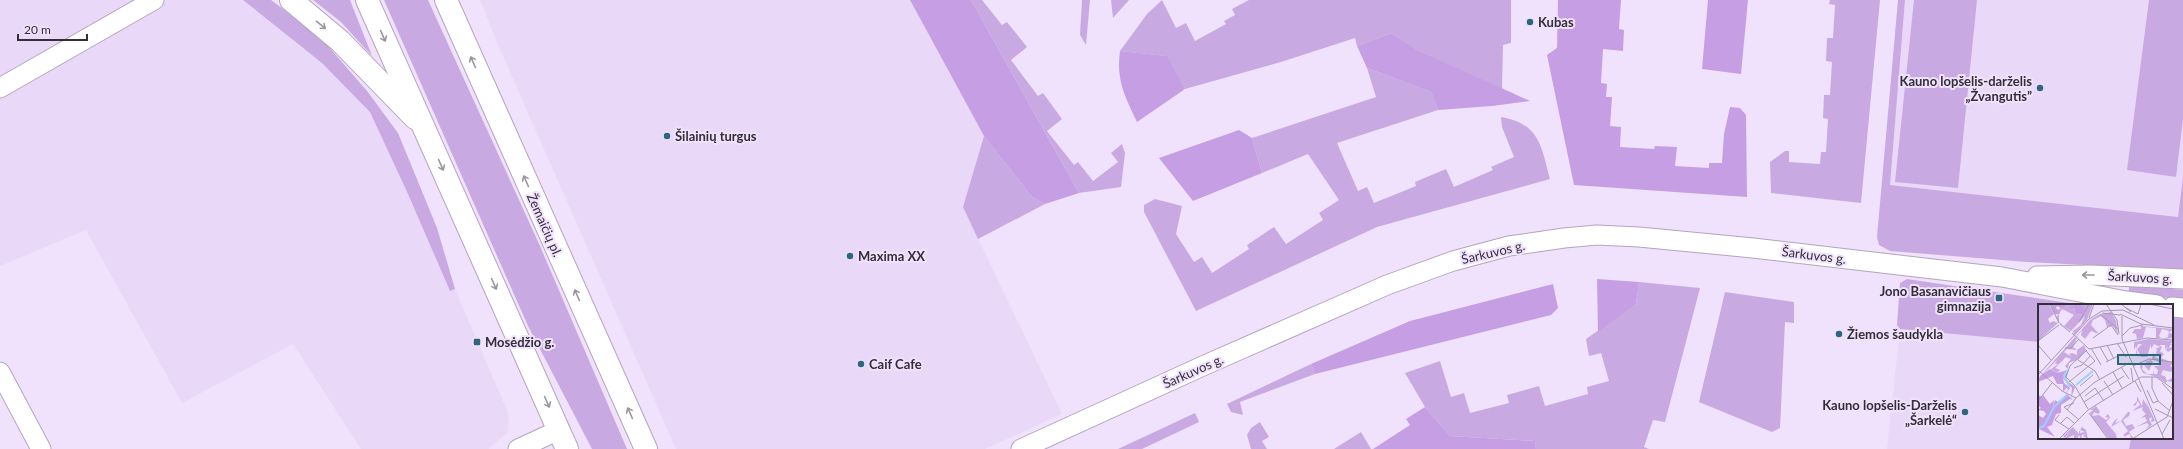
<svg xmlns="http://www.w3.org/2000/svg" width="2183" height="449" viewBox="0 0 2183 449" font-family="Lato,sans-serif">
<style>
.built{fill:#ead8f9}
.green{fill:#c9a9e2}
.forest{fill:#c69ee4}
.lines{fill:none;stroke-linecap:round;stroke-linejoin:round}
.minor-casing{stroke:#b3a5bd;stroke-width:21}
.primary-casing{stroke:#b3a5bd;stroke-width:24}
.minor{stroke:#fff;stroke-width:19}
.primary{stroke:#fff;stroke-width:22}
.oneway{stroke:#99969c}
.poi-dot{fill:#2c667f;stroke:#f0e2fc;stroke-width:1.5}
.labels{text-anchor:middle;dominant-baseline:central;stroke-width:4;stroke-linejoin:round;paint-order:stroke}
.poi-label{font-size:13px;font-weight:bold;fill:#332e38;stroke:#f0e2fc;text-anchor:start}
.street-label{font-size:13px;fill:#332e38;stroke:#f0e2fc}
.inset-river{fill:none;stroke:#9cd1ff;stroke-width:2}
.inset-road{fill:none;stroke:#a49aae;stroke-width:1}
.view{fill:#2c667f;fill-opacity:0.15;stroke:#2c667f;stroke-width:2}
.inset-edge{fill:none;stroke:#332e38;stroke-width:2}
</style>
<rect width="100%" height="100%" fill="#f0e2fc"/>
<g class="built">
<path d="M 0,0 L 271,0 L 321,38 L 367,91 L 398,133 L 437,228 L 455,289 L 509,415 L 507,433 L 488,449 L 361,449 L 293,344 L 182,403 L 86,230 L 0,266 Z"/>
<path d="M 480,0 L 910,0 L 984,136 L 963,207 L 1062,414 L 985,449 L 676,449 L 499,47 Z"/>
<path d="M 1905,0 L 2183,0 L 2183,177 L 2178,217 L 1890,185 Z"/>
<path d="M 1900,329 L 2039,342 L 2039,438 L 2131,438 L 2129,449 L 1887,449 Z"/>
</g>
<g class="green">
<path d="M 243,0 L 271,0 L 321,38 L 367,91 L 398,133 L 437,228 L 455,289 L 450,291 L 408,194 L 370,112 L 322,63 Z"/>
<path d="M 313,0 L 350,0 L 372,56 L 341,22 Z"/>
<path d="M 384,0 L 428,0 L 540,246 L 627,449 L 592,449 L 528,326 Z"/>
<path d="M 971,0 L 982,0 L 1002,25 L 1007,22 L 1027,47 L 1011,60 L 1038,96 L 1043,93 L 1062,119 L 1047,131 L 1074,165 L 1078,162 L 1093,181 L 1118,162 L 1111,153 L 1122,144 L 1125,153 L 1121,187 L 1079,193 Z"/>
<path d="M 1082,0 L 1090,0 L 1086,45 L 1080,35 Z"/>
<path d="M 1111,0 L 1129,0 L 1113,18 Z"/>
<path d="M 1162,0 L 1176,28 L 1186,23 L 1195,41 L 1226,24 L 1224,21 L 1235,15 L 1232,9 L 1249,0 L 1511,0 L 1511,43 L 1503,45 L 1502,89 L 1418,50 L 1392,33 L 1357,46 L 1355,38 L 1281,62 L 1185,89 L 1166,56 L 1120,51 L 1147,14 Z"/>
<path d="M 1830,0 L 1880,0 L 1861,203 L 1771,193 L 1770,162 L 1785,151 L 1789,151 L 1789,162 L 1820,164 L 1821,152 L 1826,152 L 1828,119 L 1823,118 L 1824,95 L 1830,95 L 1832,62 L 1826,61 L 1827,38 L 1833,38 L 1835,5 L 1829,4 Z"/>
<path d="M 1898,0 L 1905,0 L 1890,185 L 2178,217 L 2183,177 L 2183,270 L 2027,262 L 1890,251 L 1879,245 L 1877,237 Z"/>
<path d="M 1914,0 L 1977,0 L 1958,188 L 1895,182 Z"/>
<path d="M 2149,0 L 2183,0 L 2183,119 L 2176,177 L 2127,170 Z"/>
<path d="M 1367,68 L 1431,92 L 1438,110 L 1337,143 L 1358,191 L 1367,187 L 1374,203 L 1416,186 L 1415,182 L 1446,169 L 1454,187 L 1493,170 L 1491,167 L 1514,157 L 1502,127 L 1501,117 C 1540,124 1541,146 1550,179 L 1377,227 L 1196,311 L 1144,212 L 1144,205 L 1155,199 L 1182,206 L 1176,234 L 1194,262 L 1202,257 L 1212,273 L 1249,249 L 1247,245 L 1274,227 L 1286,244 L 1323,220 L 1319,213 L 1339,200 L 1308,154 L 1262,173 L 1252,138 L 1376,97 Z"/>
<path d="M 984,136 L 1032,197 L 1045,204 L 978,239 L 963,207 Z"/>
<path d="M 1907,279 L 2083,305 L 2039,305 L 2039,342 L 1900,329 L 1897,325 L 1900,283 Z"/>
<path d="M 1639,282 L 1700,288 L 1665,422 L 1653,420 L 1644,447 L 1649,449 L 1536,449 L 1535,441 L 1450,436 L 1425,407 L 1405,373 L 1440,361 L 1451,397 L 1464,393 L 1470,413 L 1509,403 L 1507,395 L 1539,386 L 1545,406 L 1588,394 L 1587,387 L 1609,381 L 1601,353 L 1589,356 L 1586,339 L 1636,304 Z"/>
<path d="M 2132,285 L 2183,290 L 2183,300 L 2129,293 L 2129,286 Z"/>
<path d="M 1725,292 L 1794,302 L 1794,323 L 1785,322 L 1780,428 L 1772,432 L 1699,402 Z"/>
<path d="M 2172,317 L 2183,318 L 2183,449 L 2129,449 L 2131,438 L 2172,438 Z"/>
<path d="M 1311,364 L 1315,374 L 1240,402 L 1243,415 L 1231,412 L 1227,404 Z"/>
<path d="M 1195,413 L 1199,422 L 1142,449 L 1118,449 Z"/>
<path d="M 1260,422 L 1269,437 L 1262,441 L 1267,449 L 1251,449 L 1247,435 L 1251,428 Z"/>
<path d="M 1361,432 L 1371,449 L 1334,449 Z"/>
</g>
<g class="forest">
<path d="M 910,0 L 971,0 L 1079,193 L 1045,204 L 1032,197 L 984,136 Z"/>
<path d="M 1558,0 L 1621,0 L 1619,29 L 1624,30 L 1623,51 L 1603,49 L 1601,83 L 1607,84 L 1606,97 L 1612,97 L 1610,126 L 1621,127 L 1620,147 L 1654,149 L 1655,146 L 1677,147 L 1675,166 L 1709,168 L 1709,163 L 1722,163 L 1724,134 L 1730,107 L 1740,108 L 1746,115 L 1747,197 L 1574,185 L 1547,55 L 1557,48 Z"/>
<path d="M 1708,0 L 1748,0 L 1741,74 L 1702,69 Z"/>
<path d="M 1392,33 L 1418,50 L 1530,101 L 1492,106 L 1438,110 L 1431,92 L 1367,68 L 1357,46 Z"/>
<path d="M 1120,51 L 1167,56 L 1185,89 L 1137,122 C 1125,96 1116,81 1120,51 Z"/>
<path d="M 1239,130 L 1252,138 L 1262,173 L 1193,201 L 1159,158 Z"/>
<path d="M 1597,279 L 1639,282 L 1636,304 L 1598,332 Z"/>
<path d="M 1553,284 L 1558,308 L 1551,315 L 1315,374 L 1311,364 L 1410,321 Z"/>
<path d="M 1425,407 L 1450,436 L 1535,441 L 1536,449 L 1373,449 L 1410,425 L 1406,419 Z"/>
</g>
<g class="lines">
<defs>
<g id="minor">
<path d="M 0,88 L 154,0"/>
<path d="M 2037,276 L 2091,275 L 2183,279"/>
<path d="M 2172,307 L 2183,308"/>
<path d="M 0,372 L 41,449"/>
<path d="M 518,449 L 559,430"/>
<path d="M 1021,449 L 1205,365 L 1387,285 L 1453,261 L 1509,246 L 1564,238 L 1597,235 L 1639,237 L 1753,248 L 2002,277 L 2126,301 L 2157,305"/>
</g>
<g id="primary">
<path d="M 291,0 L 340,41 L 415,118"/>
<path d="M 367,0 L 567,449"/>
<path d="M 446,0 L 646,449"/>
</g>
</defs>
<use href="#minor" class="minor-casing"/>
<use href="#primary" class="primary-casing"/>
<use href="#minor" class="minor"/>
<use href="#primary" class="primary"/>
</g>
<defs><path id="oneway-shaft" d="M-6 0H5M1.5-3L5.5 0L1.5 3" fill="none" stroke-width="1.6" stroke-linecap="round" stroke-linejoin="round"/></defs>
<g class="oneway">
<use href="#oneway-shaft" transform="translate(321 25) rotate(39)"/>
<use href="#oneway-shaft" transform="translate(383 36) rotate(66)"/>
<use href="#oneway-shaft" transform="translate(473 62) rotate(-114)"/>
<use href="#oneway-shaft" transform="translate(441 165) rotate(66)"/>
<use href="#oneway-shaft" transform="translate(526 181) rotate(-114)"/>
<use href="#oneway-shaft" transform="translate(2088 275) rotate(180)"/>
<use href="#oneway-shaft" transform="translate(494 284) rotate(66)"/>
<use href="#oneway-shaft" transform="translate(577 295) rotate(-114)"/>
<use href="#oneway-shaft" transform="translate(547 402) rotate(66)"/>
<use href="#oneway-shaft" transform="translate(630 413) rotate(-114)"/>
</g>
<g class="poi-dot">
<circle cx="1530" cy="22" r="4"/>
<circle cx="2040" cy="88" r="4"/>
<circle cx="667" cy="136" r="4"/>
<circle cx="850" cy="256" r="4"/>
<rect x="1995" y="294" width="8" height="8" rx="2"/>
<circle cx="1839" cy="334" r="4"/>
<rect x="473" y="338" width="8" height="8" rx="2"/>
<circle cx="861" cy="364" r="4"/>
<circle cx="1965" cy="412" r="4"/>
</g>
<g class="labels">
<g class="poi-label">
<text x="1538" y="22">Kubas</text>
<text x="2032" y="81" text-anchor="end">Kauno lopšelis-darželis<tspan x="2032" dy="15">„Žvangutis”</tspan></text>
<text x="675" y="136">Šilainių turgus</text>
<text x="858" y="256">Maxima XX</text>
<text x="1991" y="291" text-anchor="end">Jono Basanavičiaus<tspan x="1991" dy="15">gimnazija</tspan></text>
<text x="1847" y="334">Žiemos šaudykla</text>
<text x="485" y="342">Mosėdžio g.</text>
<text x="869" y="364">Caif Cafe</text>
<text x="1957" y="405" text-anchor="end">Kauno lopšelis-Darželis<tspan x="1957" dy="15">„Šarkelė“</tspan></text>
</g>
<g class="street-label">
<text transform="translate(545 225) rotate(66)">Žemaičių pl.</text>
<text transform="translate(1493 252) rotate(-13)">Šarkuvos g.</text>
<text transform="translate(1814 255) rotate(7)">Šarkuvos g.</text>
<text transform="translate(2140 277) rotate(3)">Šarkuvos g.</text>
<text transform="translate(1193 371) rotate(-24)">Šarkuvos g.</text>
</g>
</g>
<g transform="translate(2038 304)">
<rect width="135" height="135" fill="#f0e2fc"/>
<path d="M 0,0 L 11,0 L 16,10 L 10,15 L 12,19 L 15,17 L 20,19 L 0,37 ZM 33,0 L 36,3 L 33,3 L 33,7 L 36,4 L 38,10 L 43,11 L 47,9 L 44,0 L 55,0 L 49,16 L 36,31 L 35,27 L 43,21 L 47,12 L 33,27 L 21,19 L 18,13 L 21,11 L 21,18 L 26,22 L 36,11 L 24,5 L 21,10 L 17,10 L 22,9 L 19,6 ZM 73,8 L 78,17 L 80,30 L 75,22 L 69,23 L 67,16 L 63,12 L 55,16 L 53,21 L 61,30 L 53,27 L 47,35 L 43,31 L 44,26 L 39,32 L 42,34 L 38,32 L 52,16 L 60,11 ZM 103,22 L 135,25 L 131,29 L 135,30 L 135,34 L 124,35 L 130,33 L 131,27 L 124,25 L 121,32 L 123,34 L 118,34 L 118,24 L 108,23 L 105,34 L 99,35 L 98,30 L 94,29 L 97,25 L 103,25 ZM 37,33 L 39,34 L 35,43 L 39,46 L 29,45 L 23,51 L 26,48 L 34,53 L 31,50 L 34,49 L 39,51 L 39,46 L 46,41 L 48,46 L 41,55 L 31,59 L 30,65 L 27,62 L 33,55 L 28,53 L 17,64 L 22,66 L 19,69 L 13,65 L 20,60 L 17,60 L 19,56 L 0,75 ZM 111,35 L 135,37 L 132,40 L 135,41 L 132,41 L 131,45 L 133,43 L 135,45 L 130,48 L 128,46 L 130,41 L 127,46 L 127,41 L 121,41 L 124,43 L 122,47 L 126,50 L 123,54 L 135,59 L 132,62 L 135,64 L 133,68 L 125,66 L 123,71 L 127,72 L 129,77 L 134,74 L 135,78 L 129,77 L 128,79 L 119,73 L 105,69 L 102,63 L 103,59 L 106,59 L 108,62 L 110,60 L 107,58 L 112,56 L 115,57 L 111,67 L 105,60 L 104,65 L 109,70 L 115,70 L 115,66 L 116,70 L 119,70 L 120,66 L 116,62 L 121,62 L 121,58 L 114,55 L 115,48 L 118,54 L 122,55 L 122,50 L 118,50 L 119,45 L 117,45 L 122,43 L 116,40 L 113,45 L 113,40 L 109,53 L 103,53 L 99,45 L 104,40 L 100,40 L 98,45 L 101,55 L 98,49 L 98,42 L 96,46 L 96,38 ZM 99,92 L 104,102 L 105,95 L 110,103 L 107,95 L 117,117 L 113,118 L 114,113 L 111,115 L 114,121 L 108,125 L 111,121 L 109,119 L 98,123 L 109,117 L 107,113 L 103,114 L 108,110 L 104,106 L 105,103 L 94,107 L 102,101 L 100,97 L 97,102 L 95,101 L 99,97 ZM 58,102 L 62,108 L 60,110 L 56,108 L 54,112 L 61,111 L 68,116 L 71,114 L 67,113 L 70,110 L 72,114 L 68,118 L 78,130 L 79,135 L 71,135 L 54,113 L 52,109 L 55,106 L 52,106 ZM 90,108 L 92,108 L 91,112 L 85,116 L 88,122 L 94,120 L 97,124 L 91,128 L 95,134 L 93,135 L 92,130 L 87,132 L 90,135 L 85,131 L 90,127 L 83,117 L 73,123 L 76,117 L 80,114 L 77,119 L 83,117 ZM 35,123 L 41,130 L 41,127 L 42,127 L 42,129 L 47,128 L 42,126 L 44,123 L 48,126 L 50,135 L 45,132 L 48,130 L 44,131 L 43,135 L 41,131 L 39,135 L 36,135 L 36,131 L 27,135 L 32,127 L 27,134 L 25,132 Z" fill="#c9a9e2"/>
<path d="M 12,0 L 31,0 L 24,5 L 19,2 L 18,4 L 22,9 L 18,13 L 20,10 L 17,10 ZM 44,0 L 47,7 L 45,11 L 38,10 L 36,4 L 33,7 L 33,3 L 36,2 L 32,1 ZM 12,65 L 19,69 L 30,66 L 28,76 L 37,83 L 33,94 L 34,84 L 25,74 L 26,79 L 32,84 L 28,89 L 30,85 L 27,83 L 28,85 L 25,87 L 25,80 L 19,80 L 15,72 L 0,78 L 2,72 ZM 29,90 L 35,96 L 32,95 L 23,101 L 23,109 L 18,110 L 14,121 L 9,123 L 17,133 L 1,125 L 0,129 L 0,111 L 5,114 L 8,110 L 6,107 L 0,106 L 3,104 L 0,101 L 0,91 L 4,93 L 5,91 L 12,100 L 16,96 L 15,103 L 17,96 L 20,98 Z" fill="#c69ee4"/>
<path class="inset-river" d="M 29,66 L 26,72 L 32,83M 38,81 L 55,67M 0,127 L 0,124 L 6,122 L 16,103 L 29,91"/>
<path class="inset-road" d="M 12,0 L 21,19M 68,0 L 79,16 L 81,30M 83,0 L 93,8M 111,0 L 135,5M 88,4 L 100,10 L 103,0M 64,9 L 82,11M 62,10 L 80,25M 82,10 L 103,20 L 135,24M 51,14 L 56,0M 41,18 L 51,0M 22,20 L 32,28M 34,29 L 51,45M 84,32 L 92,24 L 105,21M 55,34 L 73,21 L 80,31M 84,35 L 126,135M 84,35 L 84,12M 0,37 L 21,21M 79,39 L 88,53M 0,41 L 13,56M 69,41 L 76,55M 62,43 L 70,57M 27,44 L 33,44 L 41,35M 53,44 L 63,61M 51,45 L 109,34 L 135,36M 49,46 L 32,62 L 28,73 L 37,82 L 50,105M 40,56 L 57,67 L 62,76M 68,58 L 84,50M 95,62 L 111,55 L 135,58M 83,63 L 91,75M 36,64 L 44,61 L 52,52M 93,64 L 95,78M 0,66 L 24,87 L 38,94 L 57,78 L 91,59M 75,68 L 84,84M 0,71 L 51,15 L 64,7 L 85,6 L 116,21M 114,73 L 114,84 L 120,97 L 132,107M 66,77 L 75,91M 97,77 L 103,88M 31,78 L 57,57 L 48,47M 124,79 L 135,91M 42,82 L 55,71M 109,86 L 115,99 L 120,97M 47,92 L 57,84 L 66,97M 0,97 L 14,79M 46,98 L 86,72M 36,99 L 26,103 L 41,116M 117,105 L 135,114M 29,106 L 38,94M 51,109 L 70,135M 21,111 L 17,116 L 31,125M 23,119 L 29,113 L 36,119M 124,130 L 132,116M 21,135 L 50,106 L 103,73 L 118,73 L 135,85M 94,135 L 129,113 L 135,97"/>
<path class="view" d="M 80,51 L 122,51 L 122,60 L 80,60 Z"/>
<rect width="135" height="135" class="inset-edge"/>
</g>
<path d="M18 34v6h69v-6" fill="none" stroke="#332e38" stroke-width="2"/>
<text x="24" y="34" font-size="12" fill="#332e38" stroke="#f0e2fc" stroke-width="3" paint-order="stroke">20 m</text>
</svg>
